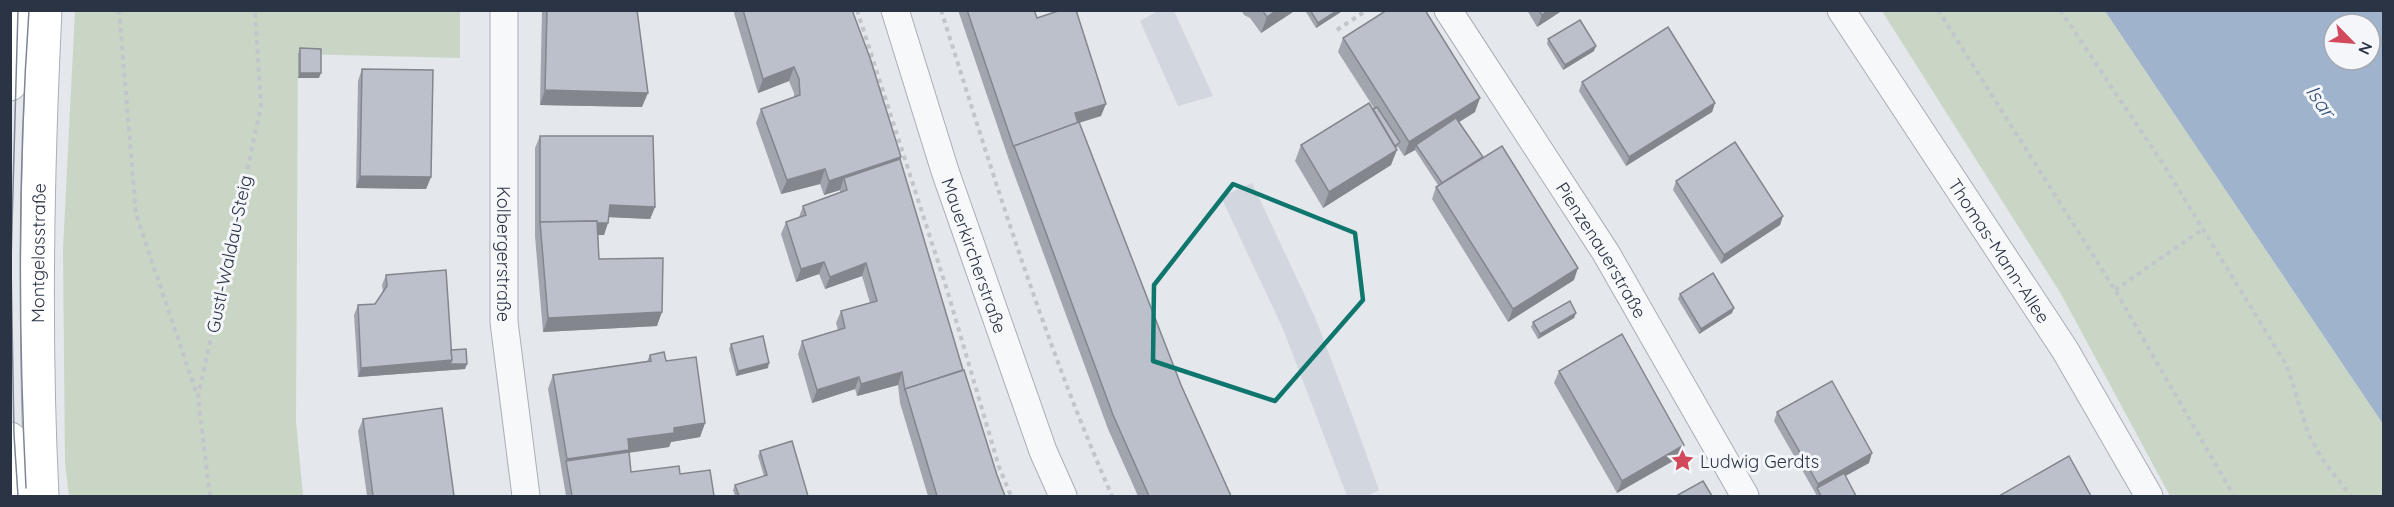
<svg xmlns="http://www.w3.org/2000/svg" width="2394" height="507" viewBox="0 0 2394 507" font-family="Quicksand,sans-serif">
<style>
.built{fill:#d2d6de}
.green{fill:#c9d6c5}
.water{fill:#9fb4cc;fill-rule:evenodd}
.lines{fill:none;stroke-linecap:round;stroke-linejoin:round}
.street-casing{stroke:#a9aeb7;stroke-width:29}
.secondary-casing{stroke:#a9aeb7;stroke-width:35}
.path{stroke:#c2c5cb;stroke-width:4;stroke-dasharray:4.5 4.5;stroke-linecap:butt}
.street{stroke:#f7f8fa;stroke-width:27}
.secondary{stroke:#fff;stroke-width:33}
.tram{stroke:#7d8696;stroke-width:1.5}
.wall{fill:#a1a5ae}
.shaded-wall{fill:#83868d}
.building{fill:#bbc0ca;stroke:#83868d;stroke-width:1.5}
.marked{fill:none;stroke:#0f766e;stroke-width:4.5;stroke-linejoin:round}
.labels{text-anchor:middle;dominant-baseline:central;stroke-width:6;stroke-linejoin:round;paint-order:stroke}
.street-label{font-size:18px;fill:#2b3445;stroke:#f4f6f9}
.poi-label{font-size:18px;fill:#2b3445;stroke:#f4f6f9;text-anchor:start}
.water-label{font-size:20px;font-style:italic;fill:#34527a;stroke:#f4f6f9}
</style>
<rect width="100%" height="100%" fill="#e4e7ec"/>
<g class="built">
<path d="M 1158,11 L 1174,11 L 1213,96 L 1178,106 L 1140,21 Z"/>
<path d="M 1252,183 L 1315,317 L 1357,428 L 1379,490 L 1367,496 L 1347,496 L 1283,329 L 1221,197 Z"/>
</g>
<g class="green">
<path d="M 75,11 L 460,11 L 460,58 L 298,54 L 296,421 L 303,496 L 69,496 L 65,463 L 63,249 Z"/>
<path d="M 1882,11 L 2105,11 L 2383,424 L 2383,496 L 2170,496 L 2061,294 Z"/>
</g>
<path class="water" d="M 2105,11 L 2383,11 L 2383,424 ZM 2334,24 L 2370,24 L 2370,60 L 2334,60 Z"/>
<g class="lines">
<defs>
<g id="street">
<path id="s1" d="M 504,10 L 504,322 L 526,496"/>
<path id="s2" d="M 895,10 L 945,171 L 1043,451 L 1063,496"/>
<path id="s3" d="M 1448,10 L 1606,253 L 1745,496"/>
<path id="s4" d="M 1841,10 L 2065,350 L 2149,496"/>
</g>
<g id="secondary">
<path d="M 10,84 L 14,10"/>
<path d="M 10,439 L 13,496"/>
<path id="s5" d="M 42,496 C 34,335 37,172 45,10"/>
</g>
</defs>
<use href="#street" class="street-casing"/>
<use href="#secondary" class="secondary-casing"/>
<g class="path">
<path d="M 119,10 L 136,214 L 197,395"/>
<path d="M 857,10 L 948,293 L 999,467 L 1011,496"/>
<path d="M 941,10 C 993,174 1043,339 1112,496"/>
<path d="M 1938,10 L 2115,290 L 2234,496"/>
<path d="M 2060,10 L 2163,164 L 2287,366 L 2308,433 L 2322,459 L 2351,496"/>
<path d="M 1337,30 L 1367,10"/>
<path d="M 2115,290 L 2203,229"/>
<path d="M 210,496 L 198,397 L 261,106 L 255,10"/>
</g>
<use href="#street" class="street"/>
<use href="#secondary" class="secondary"/>
<g class="tram">
<path d="M 26,488 C 18,329 18,169 29,10"/>
<path d="M 18,496 L 14,435 L 11,262 L 18,10"/>
</g>
</g>
<g class="wall">
<path d="M 542,10 L 637,10 L 642,107 L 540,105 Z"/>
<path d="M 735,10 L 852,10 L 900,159 L 963,370 L 997,475 L 1005,496 L 928,496 L 900,403 L 898,385 L 857,396 L 855,389 L 812,403 L 798,354 L 802,341 L 838,330 L 836,323 L 841,311 L 870,303 L 862,276 L 825,289 L 819,274 L 796,282 L 781,234 L 786,222 L 799,217 L 803,206 L 840,192 L 840,190 L 824,195 L 820,184 L 781,194 L 756,123 L 761,109 L 794,97 L 794,93 L 789,81 L 758,93 L 734,13 Z"/>
<path d="M 958,10 L 1034,10 L 1037,18 L 1101,116 L 1079,123 L 1181,385 L 1231,496 L 1138,496 L 1108,429 L 1009,160 Z"/>
<path d="M 1241,10 L 1296,10 L 1261,33 L 1250,18 L 1244,15 Z"/>
<path d="M 1307,10 L 1344,10 L 1316,28 L 1306,12 Z"/>
<path d="M 1527,10 L 1563,10 L 1537,27 Z"/>
<path d="M 1343,38 L 1475,112 L 1459,122 L 1483,157 L 1574,280 L 1508,322 L 1432,199 L 1436,187 L 1438,185 L 1415,150 L 1404,156 L 1398,147 L 1396,148 L 1391,165 L 1323,208 L 1295,161 L 1301,145 L 1374,108 L 1338,52 Z"/>
<path d="M 1548,39 L 1594,51 L 1563,70 L 1547,44 Z"/>
<path d="M 300,48 L 319,78 L 298,78 L 298,54 Z"/>
<path d="M 362,69 L 431,177 L 426,189 L 356,188 L 358,81 Z"/>
<path d="M 1582,82 L 1715,103 L 1712,112 L 1626,166 L 1579,91 Z"/>
<path d="M 540,136 L 655,207 L 650,219 L 609,217 L 604,235 L 598,235 L 599,259 L 657,326 L 543,332 L 535,236 L 535,148 Z"/>
<path d="M 1676,181 L 1783,216 L 1780,225 L 1721,264 L 1673,190 Z"/>
<path d="M 386,275 L 451,350 L 465,369 L 358,377 L 354,315 L 358,305 L 375,304 L 383,292 L 382,285 Z"/>
<path d="M 1680,294 L 1732,313 L 1699,334 L 1678,299 Z"/>
<path d="M 1574,318 L 1538,339 L 1531,327 L 1533,322 Z"/>
<path d="M 731,344 L 768,368 L 736,376 L 729,349 Z"/>
<path d="M 650,355 L 666,361 L 705,423 L 700,437 L 671,442 L 669,447 L 629,453 L 631,472 L 680,474 L 714,496 L 566,496 L 548,389 L 553,375 L 647,361 Z"/>
<path d="M 1559,371 L 1680,457 L 1617,493 L 1554,383 Z"/>
<path d="M 1777,412 L 1869,463 L 1845,476 L 1856,496 L 1817,496 L 1774,421 Z"/>
<path d="M 363,419 L 454,496 L 367,496 L 358,431 Z"/>
<path d="M 760,451 L 808,496 L 735,496 L 733,490 L 735,485 L 764,476 L 758,456 Z"/>
</g>
<g class="shaded-wall">
<path d="M 1277,10 L 1296,10 L 1261,33 L 1267,17 Z"/>
<path d="M 1338,10 L 1344,10 L 1316,28 L 1318,23 Z"/>
<path d="M 1548,10 L 1563,10 L 1537,27 L 1542,15 Z"/>
<path d="M 1596,46 L 1594,51 L 1563,70 L 1565,65 Z"/>
<path d="M 794,67 L 789,81 L 758,93 L 763,79 Z"/>
<path d="M 300,73 L 321,73 L 319,78 L 298,78 Z"/>
<path d="M 545,90 L 648,93 L 642,107 L 540,105 Z"/>
<path d="M 1480,98 L 1475,112 L 1418,148 L 1416,145 L 1415,150 L 1404,156 L 1409,142 Z"/>
<path d="M 1715,103 L 1712,112 L 1626,166 L 1629,157 Z"/>
<path d="M 1106,104 L 1101,116 L 1071,125 L 1075,113 Z"/>
<path d="M 1397,150 L 1391,165 L 1323,208 L 1329,192 Z"/>
<path d="M 901,157 L 895,171 L 844,178 L 840,190 L 824,195 L 829,181 Z"/>
<path d="M 825,169 L 820,184 L 781,194 L 787,180 Z"/>
<path d="M 360,176 L 431,177 L 426,189 L 356,188 Z"/>
<path d="M 610,205 L 655,207 L 650,219 L 606,217 Z"/>
<path d="M 1783,216 L 1780,225 L 1721,264 L 1724,255 Z"/>
<path d="M 540,223 L 608,223 L 604,235 L 541,236 Z"/>
<path d="M 824,262 L 819,274 L 796,282 L 801,269 Z"/>
<path d="M 866,263 L 862,276 L 825,289 L 830,277 Z"/>
<path d="M 1578,268 L 1574,280 L 1508,322 L 1513,309 Z"/>
<path d="M 1734,308 L 1732,313 L 1699,334 L 1701,329 Z"/>
<path d="M 662,312 L 657,326 L 543,332 L 548,318 Z"/>
<path d="M 1576,313 L 1574,318 L 1538,339 L 1540,334 Z"/>
<path d="M 452,360 L 467,364 L 465,369 L 358,377 L 361,368 Z"/>
<path d="M 769,363 L 768,368 L 736,376 L 738,371 Z"/>
<path d="M 902,372 L 898,385 L 857,396 L 861,384 Z"/>
<path d="M 859,377 L 855,389 L 812,403 L 817,390 Z"/>
<path d="M 705,423 L 700,437 L 671,442 L 669,447 L 566,461 L 567,459 L 628,439 L 674,428 Z"/>
<path d="M 1684,445 L 1680,457 L 1617,493 L 1622,481 Z"/>
<path d="M 1872,453 L 1869,463 L 1818,491 L 1817,488 L 1818,484 Z"/>
</g>
<g class="building">
<path d="M 547,10 L 637,10 L 648,93 L 545,90 Z"/>
<path d="M 743,10 L 852,10 L 870,58 L 901,157 L 829,181 L 825,169 L 787,180 L 761,109 L 800,95 L 799,79 L 794,67 L 763,79 Z"/>
<path d="M 967,10 L 1034,10 L 1037,18 L 1061,10 L 1076,10 L 1106,104 L 1075,113 L 1078,123 L 1014,146 L 1014,148 Z"/>
<path d="M 1262,10 L 1277,10 L 1267,17 Z"/>
<path d="M 1310,10 L 1338,10 L 1318,23 Z"/>
<path d="M 1387,10 L 1425,10 L 1480,98 L 1409,142 L 1343,38 Z"/>
<path d="M 1539,10 L 1548,10 L 1542,15 Z"/>
<path d="M 1580,20 L 1596,46 L 1565,65 L 1548,39 Z"/>
<path d="M 1668,27 L 1715,103 L 1629,157 L 1582,82 Z"/>
<path d="M 300,48 L 321,49 L 321,73 L 300,73 Z"/>
<path d="M 362,69 L 433,70 L 431,177 L 360,176 Z"/>
<path d="M 1369,103 L 1397,150 L 1329,192 L 1301,145 Z"/>
<path d="M 1377,107 L 1400,142 L 1395,146 L 1373,109 Z"/>
<path d="M 1456,118 L 1483,157 L 1442,183 L 1416,145 Z"/>
<path d="M 1079,122 L 1181,385 L 1231,496 L 1149,496 L 1113,415 L 1014,146 Z"/>
<path d="M 540,136 L 653,136 L 655,207 L 610,205 L 608,223 L 597,223 L 597,221 L 540,222 L 540,223 Z"/>
<path d="M 1735,142 L 1783,216 L 1724,255 L 1676,181 Z"/>
<path d="M 1502,146 L 1578,268 L 1513,309 L 1436,187 Z"/>
<path d="M 900,159 L 963,370 L 905,389 L 905,391 L 902,372 L 861,384 L 859,377 L 817,390 L 802,341 L 845,328 L 841,311 L 877,301 L 866,263 L 830,277 L 824,262 L 801,269 L 786,222 L 806,215 L 803,206 L 847,190 L 844,178 Z"/>
<path d="M 597,221 L 599,259 L 663,258 L 662,312 L 548,318 L 540,222 Z"/>
<path d="M 446,270 L 452,360 L 361,368 L 358,305 L 375,304 L 387,286 L 386,275 Z"/>
<path d="M 1713,273 L 1734,308 L 1701,329 L 1680,294 Z"/>
<path d="M 1570,301 L 1576,313 L 1540,334 L 1533,322 Z"/>
<path d="M 1622,334 L 1684,445 L 1622,481 L 1559,371 Z"/>
<path d="M 763,336 L 769,363 L 738,371 L 731,344 Z"/>
<path d="M 466,349 L 467,364 L 450,364 L 452,360 L 451,350 Z"/>
<path d="M 664,352 L 666,361 L 696,357 L 705,423 L 674,428 L 674,433 L 628,439 L 629,450 L 567,459 L 553,375 L 651,361 L 650,355 Z"/>
<path d="M 964,370 L 997,475 L 1005,496 L 937,496 L 905,389 Z"/>
<path d="M 1832,381 L 1872,453 L 1818,484 L 1777,412 Z"/>
<path d="M 442,408 L 454,496 L 373,496 L 363,419 Z"/>
<path d="M 792,441 L 808,496 L 739,496 L 735,485 L 767,475 L 760,451 Z"/>
<path d="M 629,452 L 631,472 L 679,466 L 680,474 L 710,470 L 714,496 L 572,496 L 566,461 Z"/>
<path d="M 2069,456 L 2091,496 L 1999,496 Z"/>
<path d="M 1844,473 L 1856,496 L 1821,496 L 1817,488 Z"/>
<path d="M 1703,481 L 1712,496 L 1676,496 Z"/>
</g>
<path class="marked" d="M 1233,184 L 1355,233 L 1363,300 L 1275,401 L 1153,361 L 1154,285 Z"/>
<defs>
<symbol id="sight-bare" viewBox="-9 -9 18 18"><path d="M0-6L1.8-2.2L6-1.7L2.9 1.2L3.7 5.4L0 3.3L-3.7 5.4L-2.9 1.2L-6-1.7L-1.8-2.2Z" fill="#d1495b" stroke="#f4f6f9" stroke-width="2.5" paint-order="stroke"/></symbol>
</defs>
<g fill-rule="evenodd">
<use href="#sight-bare" x="1666" y="444" width="33" height="33"/>
</g>
<g class="labels">
<g class="street-label">
<text stroke="none"><textPath href="#s3" startOffset="285">Pienzenauerstraße</textPath></text>
<text stroke="none"><textPath href="#s4" startOffset="288">Thomas-Mann-Allee</textPath></text>
<text stroke="none"><textPath href="#s5" startOffset="243">Montgelasstraße</textPath></text>
<text transform="translate(229 254) rotate(-78)">Gustl-Waldau-Steig</text>
<text stroke="none"><textPath href="#s1" startOffset="244">Kolbergerstraße</textPath></text>
<text stroke="none"><textPath href="#s2" startOffset="258">Mauerkircherstraße</textPath></text>
</g>
<g class="poi-label">
<text x="1700" y="461">Ludwig Gerdts</text>
</g>
<g class="water-label">
<text transform="translate(2321 101) rotate(55)">Isar</text>
</g>
</g>
<rect width="2394" height="507" fill="none" stroke="#2b3445" stroke-width="24"/>
<g transform="translate(2352 42) rotate(115)"><circle r="28" fill="#f4f6f9" stroke="#a4a8b1" stroke-width="1.5"/>
<path d="M0-4.5L10 22L0 15L-10 22Z" fill="#d1495b"/>
<text y="-9" font-size="16" font-weight="bold" text-anchor="middle" fill="#2b3445">N</text>
</g>
</svg>
